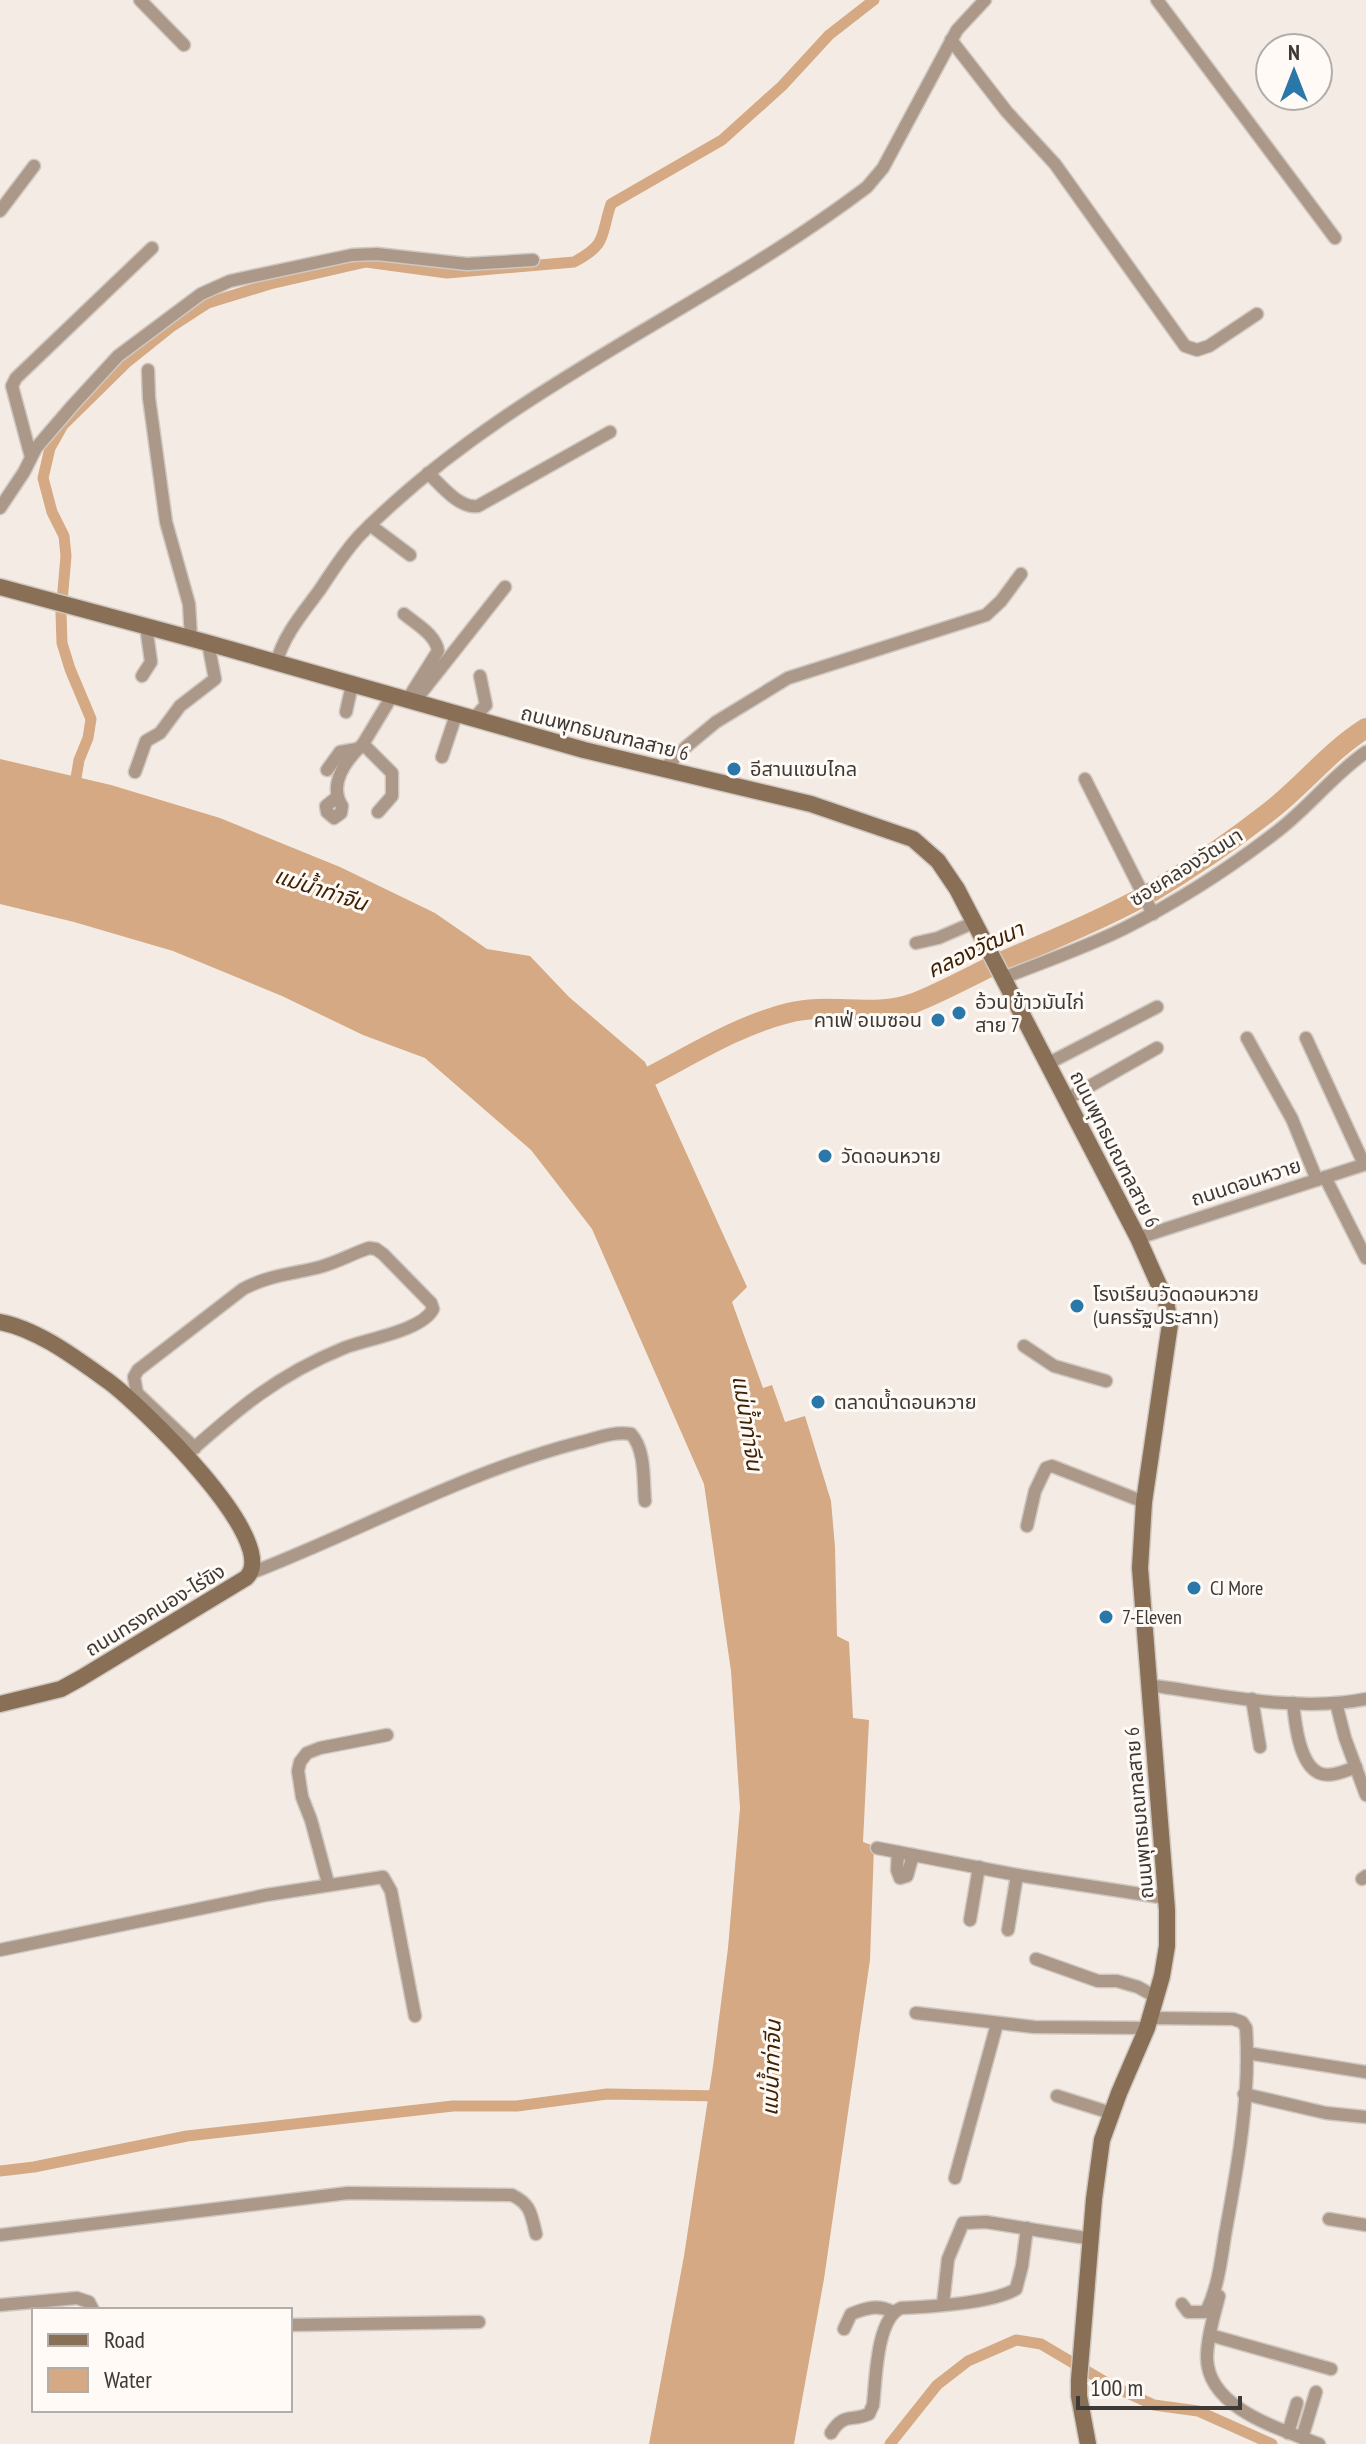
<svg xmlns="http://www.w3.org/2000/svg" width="1366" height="2444" viewBox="0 0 1366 2444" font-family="'PT Sans Narrow','Noto Sans Thai',sans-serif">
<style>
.water{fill:#d4a983}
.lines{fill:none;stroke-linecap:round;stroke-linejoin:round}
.canal{stroke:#d4a983;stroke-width:11}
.river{stroke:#d4a983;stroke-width:20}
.street-casing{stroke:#cfc8c1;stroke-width:15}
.secondary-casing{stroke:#cfc8c1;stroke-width:19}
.street{stroke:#ab9888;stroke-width:12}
.secondary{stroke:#8a6f57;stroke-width:16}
.poi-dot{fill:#2a77a9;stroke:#fffaf5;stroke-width:3}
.labels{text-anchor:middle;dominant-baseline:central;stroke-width:6;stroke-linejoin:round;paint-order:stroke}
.street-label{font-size:20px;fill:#3c3936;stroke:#fffaf5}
.poi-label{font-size:20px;fill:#3c3936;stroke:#fffaf5;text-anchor:start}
.water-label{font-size:22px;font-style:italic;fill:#3f2204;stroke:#fffaf5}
</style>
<rect width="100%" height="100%" fill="#f4ece4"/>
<path class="water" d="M 0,759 L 111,785 L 220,818 L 340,867 L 435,913 L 487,949 L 530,956 L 569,997 L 645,1062 L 747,1287 L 732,1302 L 763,1388 L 772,1385 L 785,1422 L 805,1416 L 831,1501 L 835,1547 L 837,1636 L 849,1642 L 853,1718 L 869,1720 L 863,1842 L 874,1846 L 870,1960 L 824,2279 L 794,2444 L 649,2444 L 684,2256 L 713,2066 L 728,1948 L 740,1808 L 731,1671 L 704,1484 L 592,1229 L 531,1150 L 425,1058 L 363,1035 L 282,996 L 173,951 L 74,922 L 0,904 Z"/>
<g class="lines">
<g class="canal">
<path d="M 74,790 L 79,760 L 88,738 L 91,719 L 70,669 L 62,643 L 61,613 L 66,556 L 64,536 L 52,512 L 43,478 L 50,448 L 63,425 L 126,363 L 171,327 L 208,303 L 270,284 L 366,262 L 447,273 L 574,262 C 608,244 600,237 611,204 L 722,140 L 782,86 L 829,35 L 874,0"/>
<path d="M 0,2171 L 34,2167 L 187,2136 L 453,2106 L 517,2106 L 607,2094 L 722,2096"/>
<path d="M 890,2444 L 937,2385 L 968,2361 L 1016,2340 L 1041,2344 L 1112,2386 L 1154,2405 L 1198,2411 L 1272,2444"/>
</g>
<path class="river" d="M 629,1087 C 681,1062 732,1027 788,1013 C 830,1002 872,1018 914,1003 C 942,992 969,977 996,964 C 1047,942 1101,920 1150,893 C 1191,869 1233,840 1270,811 C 1305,784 1327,753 1366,728"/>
<defs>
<g id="street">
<path d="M 140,0 L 184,45"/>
<path d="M 1157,0 L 1335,238"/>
<path d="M 951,40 L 1007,112 L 1055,164 L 1185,346 L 1197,350 L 1209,346 L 1257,314"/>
<path d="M 0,211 L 34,166"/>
<path d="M 148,370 L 149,398 L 166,522 L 189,604 L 191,638"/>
<path d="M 31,457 L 12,386 L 16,378 L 152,248"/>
<path d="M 428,473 C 440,484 459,509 478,506 L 610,432"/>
<path d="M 0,508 L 24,472 L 36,448 L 73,405 L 118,356 L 201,294 L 230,281 L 352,255 L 377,254 L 467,264 L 533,260"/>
<path d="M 370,525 L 410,555"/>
<path d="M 404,614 C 416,624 436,635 438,651 L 411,694"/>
<path d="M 276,664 C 283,636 302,614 319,591 C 332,572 345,550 362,533 C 507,387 705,310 867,187 L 883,168 L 957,30 L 985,0"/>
<path d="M 142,676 L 151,662 L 146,626"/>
<path d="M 414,702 L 505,587"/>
<path d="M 346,712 L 352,685"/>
<path d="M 473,719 L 486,705 L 480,676"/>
<path d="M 442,757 L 456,715"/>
<path d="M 664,769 L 687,746 L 716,722 L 788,678 L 986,615 L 1001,601 L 1021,574"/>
<path d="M 327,770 L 340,752 L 357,749"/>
<path d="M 135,772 L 146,741 L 160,733 L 180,706 L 215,679 L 208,643"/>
<path d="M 1085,779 L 1153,914"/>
<path d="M 336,798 L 326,806 L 327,812 L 334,818 L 341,813 L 342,806 C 328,784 346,760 363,744"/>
<path d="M 378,812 L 392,796 L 392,773 L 363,744 L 392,696"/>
<path d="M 916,943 L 938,938 L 975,922"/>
<path d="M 1003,978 C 1043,962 1084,948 1123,929 C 1179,901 1230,868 1279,830 C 1310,806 1333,775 1366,752"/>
<path d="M 1247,1038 L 1292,1119 L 1317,1180"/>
<path d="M 1306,1038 L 1364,1164"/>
<path d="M 1049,1063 L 1157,1007"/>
<path d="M 1067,1099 L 1157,1048"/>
<path d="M 1325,1177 L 1366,1258"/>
<path d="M 1138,1238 L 1366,1164"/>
<path d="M 1024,1346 L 1054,1366 L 1106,1381"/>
<path d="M 185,1456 C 238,1409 277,1375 344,1348 C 366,1339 422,1331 433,1309 L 431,1303 L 383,1254 L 376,1249 L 369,1248 C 351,1254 334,1264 316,1268 C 290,1274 267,1276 243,1289 L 138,1370 L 134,1377 L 137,1393 L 195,1448"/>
<path d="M 1027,1526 L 1035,1491 L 1046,1468 L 1052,1466 L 1144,1502"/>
<path d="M 251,1573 C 360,1531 463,1473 577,1443 C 595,1439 612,1431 631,1434 C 646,1450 643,1481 645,1501"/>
<path d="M 1148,1685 C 1218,1694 1295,1713 1366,1699"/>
<path d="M 1252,1699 L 1260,1747"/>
<path d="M 1293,1703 C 1295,1722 1299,1764 1319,1773 C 1330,1778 1345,1771 1356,1767"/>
<path d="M 1336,1703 L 1345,1738 L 1366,1795"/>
<path d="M 877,1848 L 1017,1875 L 1166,1898"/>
<path d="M 898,1852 L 897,1870 L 900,1878 L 907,1876 L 913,1855"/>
<path d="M 1362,1879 L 1366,1876"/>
<path d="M 328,1883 L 311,1820 L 302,1797 L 298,1771 L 300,1762 L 307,1753 L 320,1748 L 387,1735"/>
<path d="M 970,1920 L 979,1867"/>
<path d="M 1008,1930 L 1017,1875"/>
<path d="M 0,1950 L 266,1895 L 383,1877 L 391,1891 L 415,2016"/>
<path d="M 1036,1959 L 1098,1981 L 1117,1981 L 1138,1987 L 1156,1997"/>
<path d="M 916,2013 L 1034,2027 L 1147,2028"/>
<path d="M 1150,2018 L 1233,2019 L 1242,2022 L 1246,2028 C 1251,2094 1237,2170 1225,2235 C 1221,2261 1218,2288 1206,2312 L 1188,2312 L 1182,2304"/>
<path d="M 1247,2053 L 1366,2072"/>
<path d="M 1244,2094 L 1326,2113 L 1366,2117"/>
<path d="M 1057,2096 L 1111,2113"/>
<path d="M 955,2178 L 997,2024"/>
<path d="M 1329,2219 L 1366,2225"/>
<path d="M 0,2235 L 348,2193 L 512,2195 C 532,2205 531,2215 536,2234"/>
<path d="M 1219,2296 C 1214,2316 1207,2337 1207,2358 C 1208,2409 1281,2429 1319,2444"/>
<path d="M 943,2304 L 948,2259 L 963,2223 L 986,2222 L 1092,2239"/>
<path d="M 0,2305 L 77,2298 L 89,2302 L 93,2310"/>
<path d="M 290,2325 L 479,2322"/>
<path d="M 844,2329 L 851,2314 C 866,2308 878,2304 893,2312"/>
<path d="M 1210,2335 L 1331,2369"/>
<path d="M 831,2433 C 844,2412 851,2422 869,2414 L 873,2405 C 876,2380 876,2319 901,2308 C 929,2307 994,2303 1016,2289 L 1022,2266 L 1027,2228"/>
<path d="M 1288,2433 L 1297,2403"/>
<path d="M 1302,2438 L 1316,2392"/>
</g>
<g id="secondary">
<path d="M 0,587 L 208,643 L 584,750 L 811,804 L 913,839 L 938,861 L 957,889 L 1138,1238 L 1166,1301 L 1170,1324 L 1144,1502 L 1140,1568 L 1167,1910 L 1167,1946 L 1162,1976 L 1147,2028 L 1119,2093 L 1102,2140 L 1094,2199 L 1079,2380 L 1079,2396 L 1088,2444"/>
<path d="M 0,1322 C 38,1329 77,1359 108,1381 C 138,1403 284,1542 246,1578 L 81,1678 L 61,1689 L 0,1704"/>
</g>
</defs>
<use href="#street" class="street-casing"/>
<use href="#secondary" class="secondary-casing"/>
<use href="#street" class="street"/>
<use href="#secondary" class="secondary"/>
</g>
<g class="poi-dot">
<circle cx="734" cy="769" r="8"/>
<circle cx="959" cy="1013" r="8"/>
<circle cx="938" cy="1020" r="8"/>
<circle cx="825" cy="1156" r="8"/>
<circle cx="1077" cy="1306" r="8"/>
<circle cx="818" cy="1402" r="8"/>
<circle cx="1194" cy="1588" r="8"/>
<circle cx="1106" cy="1617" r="8"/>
</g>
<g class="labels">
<g class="street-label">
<text transform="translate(605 733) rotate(14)">ถนนพุทธมณฑลสาย 6</text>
<text transform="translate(1186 867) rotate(-32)">ซอยคลองวัฒนา</text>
<text transform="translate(1115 1149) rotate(63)">ถนนพุทธมณฑลสาย 6</text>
<text transform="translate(1246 1182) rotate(-18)">ถนนดอนหวาย</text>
<text transform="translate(155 1610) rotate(-31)">ถนนทรงคนอง-ไร่ขิง</text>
<text transform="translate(1139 1813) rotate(-95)">ถนนพุทธมณฑลสาย 6</text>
</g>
<g class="poi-label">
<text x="750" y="769">อีสานแซบไกล</text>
<text x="975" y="1002">อ้วน ข้าวมันไก่<tspan x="975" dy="23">สาย 7</tspan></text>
<text x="922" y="1020" text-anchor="end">คาเฟ่ อเมซอน</text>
<text x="841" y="1156">วัดดอนหวาย</text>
<text x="1093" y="1294">โรงเรียนวัดดอนหวาย<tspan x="1093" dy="23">(นครรัฐประสาท)</tspan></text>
<text x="834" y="1402">ตลาดน้ำดอนหวาย</text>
<text x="1210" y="1588">CJ More</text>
<text x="1122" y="1617">7-Eleven</text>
</g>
<g class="water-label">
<text transform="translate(321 889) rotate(18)">แม่น้ำท่าจีน</text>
<text transform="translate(975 949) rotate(-25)">คลองวัฒนา</text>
<text transform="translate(748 1423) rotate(81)">แม่น้ำท่าจีน</text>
<text transform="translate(771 2068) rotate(-88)">แม่น้ำท่าจีน</text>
</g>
</g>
<rect x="32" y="2308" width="260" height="104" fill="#fffaf5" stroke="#b1ada9" stroke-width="2"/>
<rect x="48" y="2334" width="40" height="12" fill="#8a6f57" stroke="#b1ada9" stroke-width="2"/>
<text x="104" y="2348" font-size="24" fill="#3c3936">Road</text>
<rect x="48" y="2368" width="40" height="24" fill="#d4a983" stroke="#b1ada9" stroke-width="2"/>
<text x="104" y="2388" font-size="24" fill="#3c3936">Water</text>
<g transform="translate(1294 72)"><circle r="38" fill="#fffaf5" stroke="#b1ada9" stroke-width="2"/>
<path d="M0-6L14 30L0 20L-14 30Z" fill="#2a77a9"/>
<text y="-12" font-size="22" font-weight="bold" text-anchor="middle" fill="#3c3936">N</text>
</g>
<path d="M1078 2396v12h162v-12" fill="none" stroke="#3c3936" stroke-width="4"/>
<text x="1090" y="2396" font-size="24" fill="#3c3936" stroke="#fffaf5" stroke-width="6" paint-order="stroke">100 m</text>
</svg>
